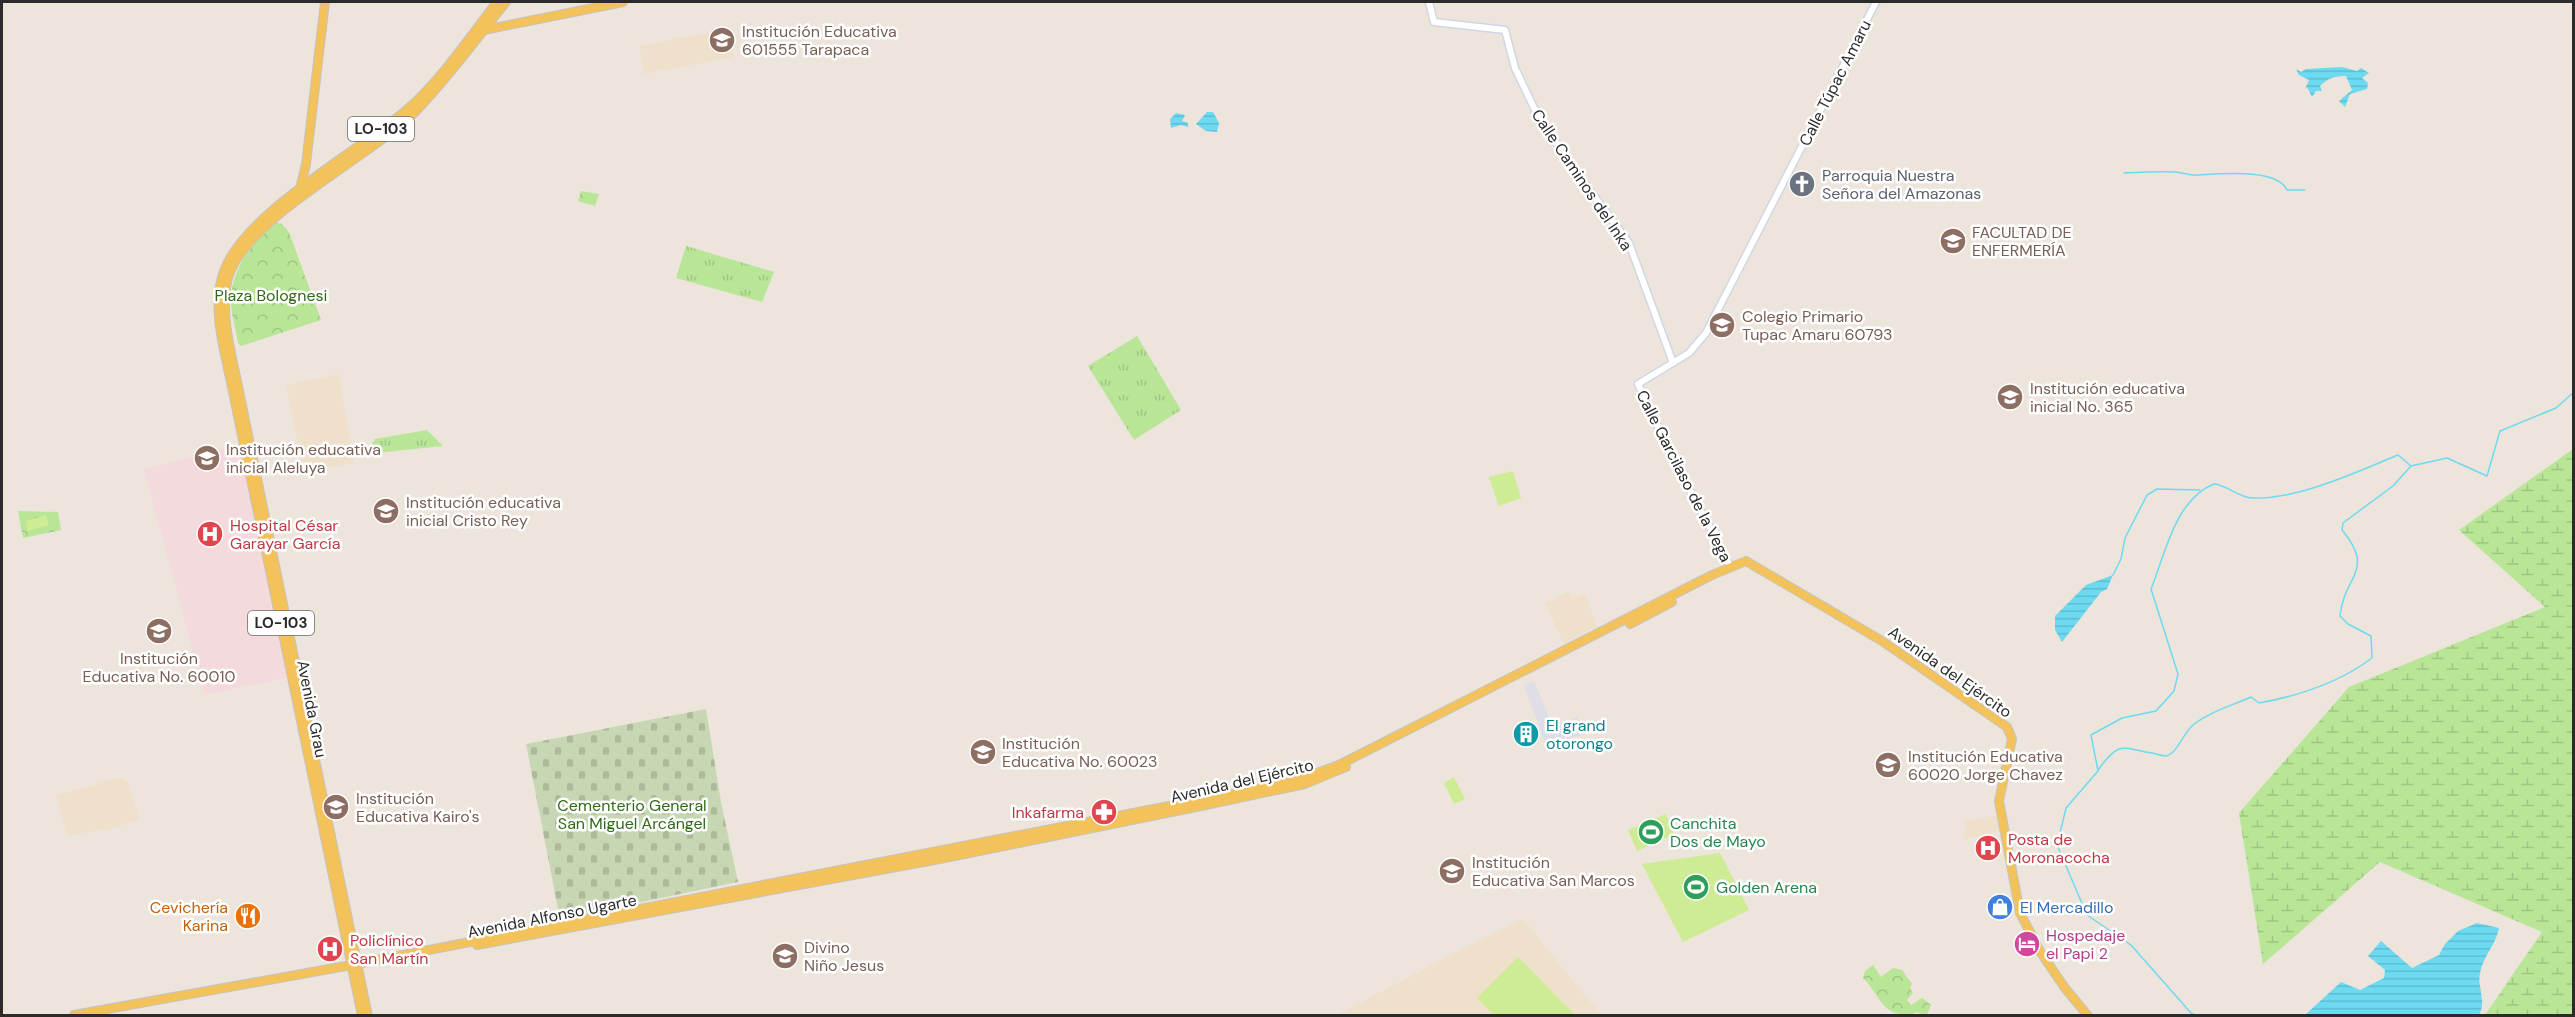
<svg xmlns="http://www.w3.org/2000/svg" width="2575" height="1017" viewBox="0 0 2575 1017" font-family="'DM Sans',sans-serif">
<style>
.industrial{fill:#dfdde5}
.education{fill:#efe0cb}
.medical{fill:#f4d9dd}
.grass{fill:url(#grass-tufts)}
.forest{fill:url(#forest-crowns)}
.wetland{fill:url(#wetland-marsh)}
.cemetery{fill:url(#cemetery-stones)}
.pitch{fill:#ceec93}
.water{fill:url(#water-rules)}
.lines{fill:none;stroke-linecap:round;stroke-linejoin:round}
.stream{stroke:#6ddaf1;stroke-width:1.5}
.minor-casing{stroke:#d1d6e4;stroke-width:9}
.major-casing{stroke:#c4c4c4;stroke-width:10}
.minor{stroke:#fff;stroke-width:6}
.major{stroke:#f4c25a;stroke-width:8}
.labels{text-anchor:middle;dominant-baseline:central;stroke-width:5;stroke-linejoin:round;paint-order:stroke}
.shield{fill:#fff;stroke:#6b6b6b;stroke-width:1.5}
.shield-label{font-size:15px;font-weight:bold;fill:#2b2b2b}
.education-label{font-size:16px;fill:#785e54;stroke:#fff;text-anchor:start}
.street-label{font-size:16px;fill:#2b2b2b;stroke:#fff}
.worship-label{font-size:16px;fill:#5b616d;stroke:#fff;text-anchor:start}
.park-label{font-size:16px;fill:#306a18;stroke:#fff}
.health-label{font-size:16px;fill:#be3a42;stroke:#fff;text-anchor:start}
.culture-label{font-size:16px;fill:#0d838f;stroke:#fff;text-anchor:start}
.leisure-label{font-size:16px;fill:#27864d;stroke:#fff;text-anchor:start}
.food-label{font-size:16px;fill:#c56008;stroke:#fff;text-anchor:end}
.shop-label{font-size:16px;fill:#366cbe;stroke:#fff;text-anchor:start}
.hotel-label{font-size:16px;fill:#b23c85;stroke:#fff;text-anchor:start}
</style>
<defs>
<pattern id="grass-tufts" width="24" height="20" patternUnits="userSpaceOnUse" patternTransform="scale(1.5)"><rect width="24" height="20" fill="#b9e597"/><path d="M3 7l-1-3M5 7V3M7 7l1-3M15 17l-1-3M17 17v-4M19 17l1-3" fill="none" stroke="#9fc582"/></pattern>
<pattern id="forest-crowns" width="20" height="18" patternUnits="userSpaceOnUse" patternTransform="scale(1.5)"><rect width="20" height="18" fill="#b9e597"/><path d="M2 6a3 3 0 1 1 6 0M12 15a3 3 0 1 1 6 0" fill="none" stroke="#9fc582"/></pattern>
<pattern id="wetland-marsh" width="20" height="14" patternUnits="userSpaceOnUse" patternTransform="scale(1.5)"><rect width="20" height="14" fill="#b9e597"/><path d="M1 5h8M5 5V1M11 12h8M15 12V8" fill="none" stroke="#9fc582"/></pattern>
<pattern id="cemetery-stones" width="16" height="16" patternUnits="userSpaceOnUse" patternTransform="scale(1.5)"><rect width="16" height="16" fill="#c8d7b3"/><path d="M2 7V4a2 2 0 0 1 4 0v3zM10 15v-3a2 2 0 0 1 4 0v3z" fill="#acb99a"/></pattern>
<pattern id="water-rules" width="6" height="5" patternUnits="userSpaceOnUse" patternTransform="scale(1.5)"><rect width="6" height="5" fill="#6ddaf1"/><path d="M0 2.5h6" fill="none" stroke="#5fbbcf"/></pattern>
</defs>
<rect width="100%" height="100%" fill="#ede4dc"/>
<path class="industrial" d="M 1534,681 L 1553,727 L 1577,717 L 1583,734 L 1547,747 L 1524,686 Z"/>
<g class="education">
<path d="M 728,29 L 733,57 L 644,74 L 639,46 Z"/>
<path d="M 339,374 L 354,463 L 304,472 L 286,385 Z"/>
<path d="M 1568,592 L 1572,598 L 1585,593 L 1597,627 L 1564,644 L 1545,603 Z"/>
<path d="M 119,778 L 127,781 L 139,820 L 106,830 L 67,835 L 56,795 Z"/>
<path d="M 1997,815 L 2001,831 L 1964,839 L 1966,821 Z"/>
<path d="M 1523,919 L 1601,1015 L 1335,1016 L 1445,958 Z"/>
</g>
<path class="medical" d="M 240,444 L 287,678 L 207,694 L 204,692 L 144,470 Z"/>
<g class="grass">
<path d="M 686,246 L 774,272 L 762,302 L 676,278 Z"/>
<path d="M 1137,336 L 1181,410 L 1134,440 L 1088,366 Z"/>
<path d="M 427,430 L 443,446 L 366,454 L 375,439 Z"/>
</g>
<g class="forest">
<path d="M 581,191 L 599,194 L 595,206 L 578,201 Z"/>
<path d="M 275,222 L 282,224 L 289,232 L 321,320 L 241,346 L 238,343 C 236,329 230,311 231,297 C 233,267 254,240 275,222 Z"/>
<path d="M 18,511 L 58,512 L 61,530 L 23,538 Z"/>
<path d="M 1873,965 L 1881,977 L 1893,968 L 1902,970 L 1912,984 L 1910,988 L 1913,993 L 1907,1000 L 1911,1005 L 1922,998 L 1931,1005 L 1927,1015 L 1915,1012 L 1913,1015 C 1880,1016 1883,998 1863,978 L 1865,971 Z"/>
</g>
<path class="wetland" d="M 2573,449 L 2573,1015 L 2485,1015 L 2542,932 L 2380,862 L 2263,964 L 2239,813 L 2349,687 L 2545,607 L 2459,530 Z"/>
<path class="cemetery" d="M 706,709 L 721,802 L 738,882 L 560,919 L 526,744 Z"/>
<g class="pitch">
<path d="M 1513,471 L 1521,498 L 1499,506 L 1489,477 Z"/>
<path d="M 46,515 L 49,525 L 28,531 L 25,521 Z"/>
<path d="M 1454,777 L 1465,799 L 1454,804 L 1444,783 Z"/>
<path d="M 1666,814 L 1674,834 L 1637,851 L 1628,830 Z"/>
<path d="M 1720,853 L 1749,910 L 1683,942 L 1642,864 Z"/>
<path d="M 1518,957 L 1575,1015 L 1494,1015 L 1477,998 Z"/>
</g>
<g class="water">
<path d="M 2342,67 L 2357,71 L 2361,68 L 2369,73 L 2362,78 L 2368,83 L 2367,89 L 2350,94 L 2345,107 L 2339,101 L 2352,90 L 2346,76 C 2335,76 2328,78 2320,86 L 2322,91 L 2316,91 L 2312,97 L 2307,87 L 2305,89 L 2309,80 L 2299,75 L 2296,69 L 2301,72 L 2306,69 Z"/>
<path d="M 1207,112 L 1213,112 L 1219,123 L 1217,132 L 1206,131 L 1196,124 Z"/>
<path d="M 1176,113 L 1185,115 L 1182,121 L 1188,123 L 1188,127 L 1181,125 L 1171,128 L 1170,119 Z"/>
<path d="M 2113,575 L 2107,589 L 2101,592 L 2062,642 L 2055,630 L 2055,616 L 2086,585 Z"/>
<path d="M 2477,923 L 2499,928 C 2496,945 2483,956 2480,973 C 2477,988 2487,1001 2479,1015 L 2305,1015 L 2341,982 L 2360,990 L 2384,978 L 2385,970 L 2368,956 L 2381,941 L 2412,968 L 2439,955 L 2445,944 L 2458,931 Z"/>
</g>
<g class="lines">
<g class="stream">
<path d="M 2124,173 C 2142,172 2158,171 2176,172 C 2183,173 2192,176 2199,175 C 2220,174 2277,168 2287,190 L 2305,190"/>
<path d="M 2113,575 L 2121,559 L 2125,538 L 2147,495 L 2157,489 L 2200,490"/>
<path d="M 2098,770 C 2120,740 2121,748 2152,753 C 2156,754 2162,756 2166,756 C 2177,754 2184,732 2193,725 C 2209,712 2233,705 2251,697 L 2259,703 C 2298,696 2340,682 2372,658 L 2371,636 L 2348,624 L 2340,616 C 2344,575 2376,571 2342,530 L 2343,523 L 2393,486 L 2411,466"/>
<path d="M 2198,1016 L 2191,1013 L 2131,945 L 2087,915 L 2057,845 L 2066,808 L 2098,771 L 2091,735 L 2122,718 L 2156,711 L 2174,691 L 2178,674 L 2151,589 C 2165,555 2175,499 2214,484 C 2227,485 2238,497 2252,498 C 2297,500 2357,472 2398,455 L 2411,466 L 2447,458 L 2487,476 L 2500,431 L 2556,408 L 2574,392"/>
</g>
<defs>
<g id="minor">
<path d="M 1429,2 L 1434,22 L 1505,30 L 1515,68 L 1535,110 L 1569,162 L 1629,243 L 1673,363"/>
<path d="M 1731,568 L 1674,460 L 1638,384 L 1689,353 L 1706,333 L 1876,2"/>
</g>
<g id="major">
<path d="M 484,30 L 623,2"/>
<path d="M 300,189 L 306,164 L 325,2"/>
<path d="M 1630,624 L 1672,602"/>
<path d="M 477,945 L 945,858 L 1201,806 L 1305,784 L 1346,767"/>
<path d="M 74,1015 L 357,964 L 1292,782 L 1339,765 L 1712,575 L 1746,561 L 1882,641 L 2007,727 L 2012,739 L 1999,801 L 2020,913 L 2041,953 L 2065,988 L 2088,1016"/>
<path d="M 362,1016 L 233,392 C 226,355 210,308 224,271 C 246,211 361,151 410,107 C 443,77 470,37 497,2"/>
<path d="M 368,1016 L 239,391 C 232,356 219,313 228,278 C 246,217 370,158 416,111 C 449,77 477,38 506,2"/>
</g>
</defs>
<use href="#minor" class="minor-casing"/>
<use href="#major" class="major-casing"/>
<use href="#minor" class="minor"/>
<use href="#major" class="major"/>
</g>
<defs>
<symbol id="school-disc" viewBox="-11 -11 22 22"><circle r="9.5" fill="#8d6e63" stroke="#fff"/><path d="M0-5L7-2L0 1L-7-2ZM-4 1L0 2.5L4 1V4Q0 6-4 4Z" fill="#fff"/></symbol>
<symbol id="church-disc" viewBox="-11 -11 22 22"><circle r="9.5" fill="#6b7280" stroke="#fff"/><path d="M-1.2-6h2.4v3.5h3.3v2.4h-3.3V6h-2.4V-.1h-3.3v-2.4h3.3Z" fill="#fff"/></symbol>
<symbol id="hospital-disc" viewBox="-11 -11 22 22"><circle r="9.5" fill="#e0444e" stroke="#fff"/><path d="M-5-5h3v3.5h4V-5h3V5h-3V1.5h-4V5h-3Z" fill="#fff"/></symbol>
<symbol id="building-disc" viewBox="-11 -11 22 22"><circle r="9.5" fill="#0f9aa8" stroke="#fff"/><path d="M-4-6H4V6H1V3H-1V6H-4ZM-2.5-4.3h1.7v1.8h-1.7ZM.8-4.3h1.7v1.8H.8ZM-2.5-1h1.7V.8h-1.7ZM.8-1h1.7V.8H.8Z" fill="#fff"/></symbol>
<symbol id="pharmacy-disc" viewBox="-11 -11 22 22"><circle r="9.5" fill="#e0444e" stroke="#fff"/><path d="M-2-6h4v4h4v4h-4v4h-4v-4h-4v-4h4Z" fill="#fff"/></symbol>
<symbol id="stadium-disc" viewBox="-11 -11 22 22"><circle r="9.5" fill="#2e9e5b" stroke="#fff"/><path d="M0-5a6.5 5 0 1 0 0 10a6.5 5 0 1 0 0-10ZM-3.5-1.8h7v3.6h-7Z" fill="#fff"/></symbol>
<symbol id="shop-disc" viewBox="-11 -11 22 22"><circle r="9.5" fill="#3f7fe0" stroke="#fff"/><path d="M-5-2.5h2.3a2.7 3.5 0 0 1 5.4 0H5L5.5 6h-11ZM-1.5-2.5h3a1.5 2.3 0 0 0-3 0Z" fill="#fff"/></symbol>
<symbol id="restaurant-disc" viewBox="-11 -11 22 22"><circle r="9.5" fill="#e8710a" stroke="#fff"/><path d="M-5-6h1v4h1v-4h1v4h1v-4h1v5L-1.5 .5V6h-2V.5L-5-1ZM5-6V6H3V1.5H1.5Q1.5-4 5-6Z" fill="#fff"/></symbol>
<symbol id="hotel-disc" viewBox="-11 -11 22 22"><circle r="9.5" fill="#d1479c" stroke="#fff"/><path d="M-6-4.5h1.5V1H6V5H4.5V3h-9V5H-6ZM-4 0a1.8 1.8 0 1 1 3.6 0ZM.5 0V-2.5h3Q6-2.5 6 0Z" fill="#fff"/></symbol>
</defs>
<g fill-rule="evenodd">
<use href="#school-disc" x="707" y="25" width="30" height="30"/>
<use href="#church-disc" x="1787" y="169" width="30" height="30"/>
<use href="#school-disc" x="1938" y="226" width="30" height="30"/>
<use href="#school-disc" x="1707" y="310" width="30" height="30"/>
<use href="#school-disc" x="1995" y="382" width="30" height="30"/>
<use href="#school-disc" x="192" y="443" width="30" height="30"/>
<use href="#school-disc" x="371" y="496" width="30" height="30"/>
<use href="#hospital-disc" x="195" y="519" width="30" height="30"/>
<use href="#school-disc" x="144" y="616" width="30" height="30"/>
<use href="#building-disc" x="1511" y="719" width="30" height="30"/>
<use href="#school-disc" x="968" y="737" width="30" height="30"/>
<use href="#school-disc" x="1873" y="750" width="30" height="30"/>
<use href="#school-disc" x="321" y="792" width="30" height="30"/>
<use href="#pharmacy-disc" x="1089" y="797" width="30" height="30"/>
<use href="#stadium-disc" x="1636" y="817" width="30" height="30"/>
<use href="#hospital-disc" x="1973" y="833" width="30" height="30"/>
<use href="#school-disc" x="1437" y="856" width="30" height="30"/>
<use href="#stadium-disc" x="1681" y="872" width="30" height="30"/>
<use href="#shop-disc" x="1985" y="892" width="30" height="30"/>
<use href="#restaurant-disc" x="233" y="901" width="30" height="30"/>
<use href="#hotel-disc" x="2012" y="929" width="30" height="30"/>
<use href="#hospital-disc" x="315" y="934" width="30" height="30"/>
<use href="#school-disc" x="770" y="941" width="30" height="30"/>
</g>
<g class="labels">
<g class="shield">
<rect x="348" y="117" width="66" height="24" rx="4.5"/>
<rect x="248" y="611" width="66" height="24" rx="4.5"/>
</g>
<g class="shield-label">
<text x="381" y="129">LO-103</text>
<text x="281" y="623">LO-103</text>
</g>
<g class="education-label">
<text x="742" y="31">Institución Educativa<tspan x="742" dy="18">601555 Tarapaca</tspan></text>
<text x="1972" y="232">FACULTAD DE<tspan x="1972" dy="18">ENFERMERÍA</tspan></text>
<text x="1742" y="316">Colegio Primario<tspan x="1742" dy="18">Tupac Amaru 60793</tspan></text>
<text x="2030" y="388">Institución educativa<tspan x="2030" dy="18">inicial No. 365</tspan></text>
<text x="226" y="449">Institución educativa<tspan x="226" dy="18">inicial Aleluya</tspan></text>
<text x="406" y="502">Institución educativa<tspan x="406" dy="18">inicial Cristo Rey</tspan></text>
<text x="159" y="658" text-anchor="middle">Institución<tspan x="159" dy="18">Educativa No. 60010</tspan></text>
<text x="1002" y="743">Institución<tspan x="1002" dy="18">Educativa No. 60023</tspan></text>
<text x="1908" y="756">Institución Educativa<tspan x="1908" dy="18">60020 Jorge Chavez</tspan></text>
<text x="356" y="798">Institución<tspan x="356" dy="18">Educativa Kairo's</tspan></text>
<text x="1472" y="862">Institución<tspan x="1472" dy="18">Educativa San Marcos</tspan></text>
<text x="804" y="947">Divino<tspan x="804" dy="18">Niño Jesus</tspan></text>
</g>
<g class="street-label">
<text transform="translate(1835 83) rotate(-63)">Calle Túpac Amaru</text>
<text transform="translate(1582 180) rotate(56)">Calle Caminos del Inka</text>
<text transform="translate(1684 476) rotate(63)">Calle Garcilaso de la Vega</text>
<text transform="translate(1950 672) rotate(35)">Avenida del Ejército</text>
<text transform="translate(312 709) rotate(79)">Avenida Grau</text>
<text transform="translate(1242 781) rotate(-13)">Avenida del Ejército</text>
<text transform="translate(552 916) rotate(-11)">Avenida Alfonso Ugarte</text>
</g>
<g class="worship-label">
<text x="1822" y="175">Parroquia Nuestra<tspan x="1822" dy="18">Señora del Amazonas</tspan></text>
</g>
<g class="park-label">
<text x="271" y="295">Plaza Bolognesi</text>
<text x="632" y="805">Cementerio General<tspan x="632" dy="18">San Miguel Arcángel</tspan></text>
</g>
<g class="health-label">
<text x="230" y="525">Hospital César<tspan x="230" dy="18">Garayar García</tspan></text>
<text x="1084" y="812" text-anchor="end">Inkafarma</text>
<text x="2008" y="839">Posta de<tspan x="2008" dy="18">Moronacocha</tspan></text>
<text x="350" y="940">Policlínico<tspan x="350" dy="18">San Martín</tspan></text>
</g>
<g class="culture-label">
<text x="1546" y="725">El grand<tspan x="1546" dy="18">otorongo</tspan></text>
</g>
<g class="leisure-label">
<text x="1670" y="823">Canchita<tspan x="1670" dy="18">Dos de Mayo</tspan></text>
<text x="1716" y="887">Golden Arena</text>
</g>
<g class="food-label">
<text x="228" y="907">Cevichería<tspan x="228" dy="18">Karina</tspan></text>
</g>
<g class="shop-label">
<text x="2020" y="907">El Mercadillo</text>
</g>
<g class="hotel-label">
<text x="2046" y="935">Hospedaje<tspan x="2046" dy="18">el Papi 2</tspan></text>
</g>
</g>
<rect width="2575" height="1017" fill="none" stroke="#2b2b2b" stroke-width="6"/>
</svg>
